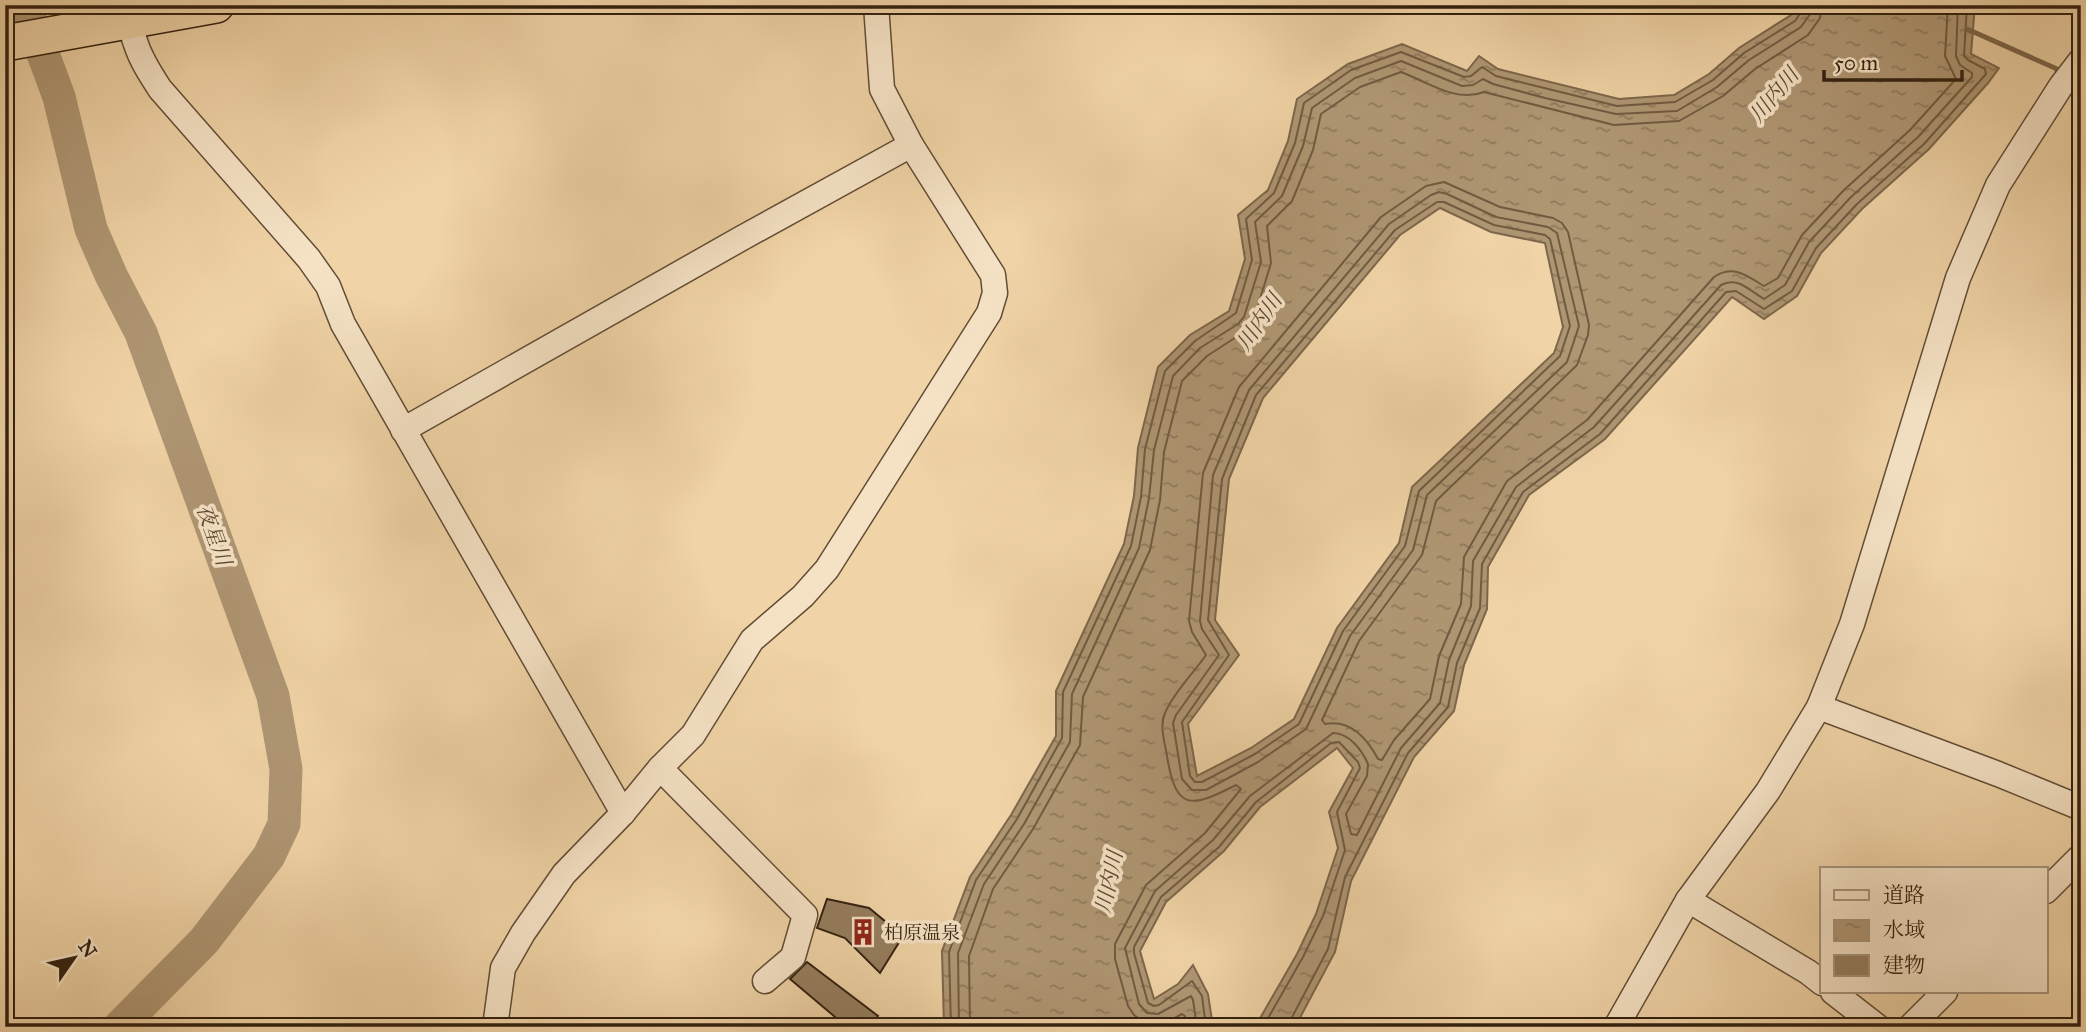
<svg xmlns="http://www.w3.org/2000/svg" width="2086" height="1032" viewBox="0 0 2086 1032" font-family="'IM FELL Great Primer','Noto Serif JP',serif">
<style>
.water{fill:url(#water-ripples);stroke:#7d674b;stroke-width:2;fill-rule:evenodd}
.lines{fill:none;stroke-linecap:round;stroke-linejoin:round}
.shore{stroke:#705b41;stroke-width:2}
.stream{stroke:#7d674b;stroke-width:5}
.river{stroke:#af9673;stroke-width:33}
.building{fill:#957d5e;stroke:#32200f;stroke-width:2}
.minor-casing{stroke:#624d35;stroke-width:27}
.highway-casing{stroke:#32200f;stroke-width:38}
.minor{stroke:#f5e2c5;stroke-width:24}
.highway{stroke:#f0d3a6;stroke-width:35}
.labels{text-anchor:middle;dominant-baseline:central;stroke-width:7;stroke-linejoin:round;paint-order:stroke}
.poi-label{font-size:19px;fill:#32200f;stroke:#f5e2c5;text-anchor:start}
.water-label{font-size:21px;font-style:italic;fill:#5e4932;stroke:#f5e2c5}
</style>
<defs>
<pattern id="water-ripples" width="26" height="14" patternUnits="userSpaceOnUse" patternTransform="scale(1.75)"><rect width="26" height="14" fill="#af9673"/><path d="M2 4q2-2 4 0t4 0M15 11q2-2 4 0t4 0" fill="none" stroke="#8f7a5d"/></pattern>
</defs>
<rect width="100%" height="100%" fill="#f0d3a6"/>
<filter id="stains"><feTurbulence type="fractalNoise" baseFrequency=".00286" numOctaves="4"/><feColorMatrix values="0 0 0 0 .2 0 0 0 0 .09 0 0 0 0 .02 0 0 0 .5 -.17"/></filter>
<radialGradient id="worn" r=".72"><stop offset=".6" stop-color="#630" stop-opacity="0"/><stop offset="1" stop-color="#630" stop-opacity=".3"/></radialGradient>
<path class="water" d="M 1797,5 L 1975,5 L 1971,54 L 1999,68 L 1988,83 L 1929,149 L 1862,209 L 1821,253 L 1797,296 L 1764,319 L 1732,297 L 1605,439 L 1529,495 L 1488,567 L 1487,609 L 1464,665 L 1454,711 L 1414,757 L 1351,881 L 1335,952 L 1295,1027 L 1255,1027 L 1297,954 L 1316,914 L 1338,848 L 1329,812 L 1353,768 L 1337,748 L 1260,807 L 1224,851 L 1166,902 L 1140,951 L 1154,999 L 1178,984 L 1193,965 L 1208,994 L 1213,1027 L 944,1027 L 942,951 L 970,877 L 1011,815 L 1056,736 L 1056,691 L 1124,544 L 1134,496 L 1138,448 L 1158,367 L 1190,335 L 1229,311 L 1245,259 L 1238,215 L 1268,190 L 1288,141 L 1297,99 L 1348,64 L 1402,44 L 1467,71 L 1479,56 L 1498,69 L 1619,99 L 1674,95 L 1709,74 L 1739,48 L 1791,15 ZM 1440,208 L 1491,232 L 1545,243 L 1563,327 L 1554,353 L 1412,487 L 1399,543 L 1337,628 L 1294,719 L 1251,748 L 1197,776 L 1188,724 L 1239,655 L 1215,620 L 1229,479 L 1263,398 L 1400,235 Z"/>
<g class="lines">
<g class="shore">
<path d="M 1439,192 L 1447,194 L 1496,217 L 1548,227 L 1557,233 L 1579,326 L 1567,362 L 1427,495 L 1413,550 L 1350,636 L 1306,729 L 1258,762 L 1206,790 L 1192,790 L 1182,779 L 1173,723 L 1176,715 L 1219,655 L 1202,629 L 1200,621 L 1213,475 L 1249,390 L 1389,224 L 1431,195 Z"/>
<path d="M 1437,202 L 1444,202 L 1494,225 L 1545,235 L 1550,239 L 1570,326 L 1560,356 L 1419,491 L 1405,546 L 1343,631 L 1299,724 L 1255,754 L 1202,782 L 1195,782 L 1190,776 L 1182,722 L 1229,655 L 1208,620 L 1222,479 L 1256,395 L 1395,230 Z"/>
<path d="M 951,1027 L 949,952 L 976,880 L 1017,819 L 1062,738 L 1063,692 L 1131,546 L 1141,497 L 1145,449 L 1165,371 L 1195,341 L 1236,313 L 1252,260 L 1246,219 L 1274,193 L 1295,143 L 1304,103 L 1351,70 L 1401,52 L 1464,77 L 1471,76 L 1482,67 L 1496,76 L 1617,106 L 1675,102 L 1713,80 L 1744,53 L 1795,21 L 1802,11 L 1802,5"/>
<path d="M 959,1027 L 958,953 L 984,884 L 1024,824 L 1070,742 L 1072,694 L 1139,548 L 1149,498 L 1154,450 L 1173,376 L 1200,348 L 1238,324 L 1244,317 L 1261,262 L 1255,222 L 1282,196 L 1303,146 L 1312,108 L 1355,78 L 1401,61 L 1462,86 L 1473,85 L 1483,79 L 1493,84 L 1545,98 L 1616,114 L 1677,111 L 1717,87 L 1749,60 L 1801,27 L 1810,14 L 1811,5"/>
<path d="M 970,1027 L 969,956 L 993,889 L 1033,829 L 1080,745 L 1083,697 L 1150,550 L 1160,500 L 1164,452 L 1182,381 L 1207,356 L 1244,332 L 1253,322 L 1271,263 L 1267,226 L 1292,201 L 1313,150 L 1321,114 L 1360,87 L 1401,72 C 1428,82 1456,103 1484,92 L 1614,125 L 1679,121 L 1723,96 L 1755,69 L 1808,35 L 1820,18 L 1822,5"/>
<path d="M 1186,1027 L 1185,1016 L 1182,1014 L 1167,1022 L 1156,1025 L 1145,1023 L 1134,1015 L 1128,1006 L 1115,959 L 1115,944 L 1146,885 L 1205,833 L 1241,789 L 1236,785 C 1191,808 1176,812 1167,756 C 1165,743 1159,726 1165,713 C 1174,692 1193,674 1206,655 L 1192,632 L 1189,621 L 1203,473 L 1239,387 L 1381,217 L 1426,186 L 1444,182 L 1500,207 L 1553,218 L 1562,223 L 1568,232 L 1589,325 L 1588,335 L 1577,365 L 1436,501 L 1422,555 L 1359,641 L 1322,720 L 1325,724 C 1350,719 1367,738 1378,759 L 1382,760 L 1394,740 L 1430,699 L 1439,656 L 1461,604 L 1464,557 L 1507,481 L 1587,420 L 1714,277 C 1734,264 1747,276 1764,286 L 1778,278 L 1802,235 L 1844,190 L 1910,130 L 1956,79 L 1945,56 L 1948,5"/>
<path d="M 1197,1027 L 1193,1000 L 1191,996 L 1158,1014 L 1147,1013 L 1139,1004 L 1125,948 L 1155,891 L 1213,840 L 1250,796 L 1333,733 C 1349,733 1362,750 1368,764 L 1367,776 L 1346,814 L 1351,834 L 1357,835 L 1401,748 L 1440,703 L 1449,660 L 1471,606 L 1473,561 L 1516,487 L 1594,427 L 1721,285 C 1738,276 1750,291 1764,299 L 1785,285 L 1809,242 L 1851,197 L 1918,137 L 1972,77 L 1972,73 L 1960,65 L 1956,56 L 1958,5"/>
<path d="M 1206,1027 L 1202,996 L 1192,981 L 1159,1005 L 1154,1006 L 1148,1003 L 1134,953 L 1134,947 L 1161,897 L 1219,847 L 1256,802 L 1331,743 L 1339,742 L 1358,762 L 1360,768 L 1337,812 L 1345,850 L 1323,916 L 1303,957 L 1263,1027"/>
<path d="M 1289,1027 L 1290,1021 L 1328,949 L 1345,877 L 1408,753 L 1448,707 L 1457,663 L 1480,608 L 1482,564 L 1523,492 L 1600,434 L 1726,292 L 1736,291 L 1764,309 L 1792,291 L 1816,248 L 1857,204 L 1924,144 L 1986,74 L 1985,69 L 1968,60 L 1964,56 L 1967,5"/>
</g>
<path class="stream" d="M 1967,29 L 2057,69 L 2057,71 L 2062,73"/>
<path class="river" d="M 25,5 L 59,97 L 91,229 L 111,275 L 141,333 L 273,696 L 286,769 L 284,824 L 269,856 L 204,941 L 119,1027"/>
</g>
<g class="building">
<path d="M 827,899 L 869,908 L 903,936 L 880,973 L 845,938 L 817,928 Z"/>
<path d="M 807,962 L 878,1016 L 870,1027 L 847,1027 L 790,979 Z"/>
</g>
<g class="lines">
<defs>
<g id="minor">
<path d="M 124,6 C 130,19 131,31 136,44 C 141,60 151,75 160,89 L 309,259 L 328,286 L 343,324 L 623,813"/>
<path d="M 403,430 L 742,238 L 911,145"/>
<path d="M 1819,707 L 1998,774 L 2081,808"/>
<path d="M 660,768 L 805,915 L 793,957 L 765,981"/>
<path d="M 2046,891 L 2081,856"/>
<path d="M 1688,900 L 1808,972 L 1822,983"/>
<path d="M 1833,992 L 1878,1027"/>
<path d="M 495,1027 L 503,968 L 523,933 L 564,874 L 623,813 L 660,768 L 693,735 L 752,640 L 803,596 L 827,569 L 989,313 L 995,293 L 993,275 L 911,145 L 882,89 L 876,5"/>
<path d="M 1616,1027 L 1688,900 L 1768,791 L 1819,707 L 1852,624 L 1958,278 L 1998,185 L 2061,86 L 2081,60"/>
<path d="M 1910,1027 L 1945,992"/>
</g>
<path id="highway" d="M 5,43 L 216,5"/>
</defs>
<use href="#minor" class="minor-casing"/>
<use href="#highway" class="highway-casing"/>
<use href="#minor" class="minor"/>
<use href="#highway" class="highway"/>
</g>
<defs>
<symbol id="building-bare" viewBox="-9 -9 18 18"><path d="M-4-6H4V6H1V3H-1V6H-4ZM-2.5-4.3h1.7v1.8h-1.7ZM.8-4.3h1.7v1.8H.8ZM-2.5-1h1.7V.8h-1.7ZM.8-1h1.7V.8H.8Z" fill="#8f2418" stroke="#f5e2c5" stroke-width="2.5" paint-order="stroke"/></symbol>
</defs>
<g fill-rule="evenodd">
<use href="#building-bare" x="844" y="913" width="38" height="38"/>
</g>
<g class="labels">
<g class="poi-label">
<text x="884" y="932">柏原温泉</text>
</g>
<g class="water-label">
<text transform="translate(1774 95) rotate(-50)">川内川</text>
<text transform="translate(1259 322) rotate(-56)">川内川</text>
<text transform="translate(214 535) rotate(70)">夜星川</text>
<text transform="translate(1109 882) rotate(-78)">川内川</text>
</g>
</g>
<rect width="2086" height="1032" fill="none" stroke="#f0d3a6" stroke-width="28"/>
<rect x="7" y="7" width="2072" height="1018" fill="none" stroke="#32200f" stroke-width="3.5"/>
<rect x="14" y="14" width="2058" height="1004" fill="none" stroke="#32200f" stroke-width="2"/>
<rect x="1820" y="867" width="228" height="126" fill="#f5e2c5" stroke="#a7947c" stroke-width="2"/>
<rect x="1834" y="890" width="35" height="10" fill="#f5e2c5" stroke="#a7947c" stroke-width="2"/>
<text x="1883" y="902" font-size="21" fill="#32200f">道路</text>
<rect x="1834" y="920" width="35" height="21" fill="url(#water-ripples)" stroke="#a7947c" stroke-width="2"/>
<text x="1883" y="937" font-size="21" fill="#32200f">水域</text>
<rect x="1834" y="955" width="35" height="21" fill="#957d5e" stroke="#a7947c" stroke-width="2"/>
<text x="1883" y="972" font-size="21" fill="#32200f">建物</text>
<g transform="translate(74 958) rotate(56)" stroke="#f5e2c5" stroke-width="5" paint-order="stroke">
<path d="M0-5L12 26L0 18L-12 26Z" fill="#32200f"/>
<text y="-10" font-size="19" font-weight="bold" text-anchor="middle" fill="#32200f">N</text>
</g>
<path d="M1824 70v10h138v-10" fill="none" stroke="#32200f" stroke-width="3.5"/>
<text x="1834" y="70" font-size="21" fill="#32200f" stroke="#f5e2c5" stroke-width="5" paint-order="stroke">50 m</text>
<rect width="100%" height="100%" filter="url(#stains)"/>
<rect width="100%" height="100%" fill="url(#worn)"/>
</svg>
